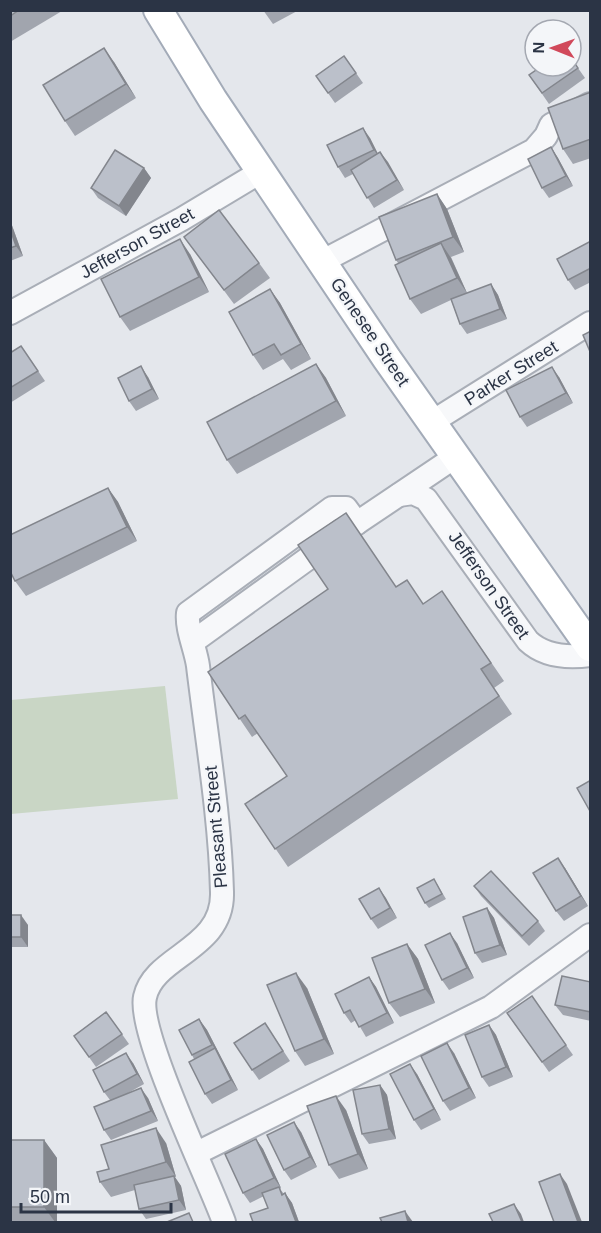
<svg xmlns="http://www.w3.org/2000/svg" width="601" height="1233" viewBox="0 0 601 1233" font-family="Arial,sans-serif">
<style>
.green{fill:#c9d6c5}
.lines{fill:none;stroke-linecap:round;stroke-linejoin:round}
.minor-casing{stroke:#a9aeb7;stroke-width:26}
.major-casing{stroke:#a3abb8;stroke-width:32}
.minor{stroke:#f7f8fa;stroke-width:22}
.major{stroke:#fff;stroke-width:28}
.wall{fill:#a1a5ae}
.shaded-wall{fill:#83868d}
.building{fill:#bbc0ca;stroke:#83868d;stroke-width:1.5}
.labels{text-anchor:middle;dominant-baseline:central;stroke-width:4.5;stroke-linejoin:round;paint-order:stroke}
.street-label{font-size:18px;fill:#2b3445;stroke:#f4f6f9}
</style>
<rect width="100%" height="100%" fill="#e4e7ec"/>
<path class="green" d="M 165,686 L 178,799 L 11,814 L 11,700 Z"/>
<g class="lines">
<defs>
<g id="minor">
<path d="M 323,261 L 534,150 L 546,136 L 551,125 L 590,104"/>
<path d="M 10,313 L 182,219 L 262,171"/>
<path d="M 432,422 L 590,323"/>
<path d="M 399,495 L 413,493 L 426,499 L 528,641 C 545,657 568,658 590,655"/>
<path d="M 194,641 L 357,523 L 455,457"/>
<path d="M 197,1153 L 491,1007 L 590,935"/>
<path d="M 224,1222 C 209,1180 137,1032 145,997 C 154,955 224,950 222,892 C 220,817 207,741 198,666 C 196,650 186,629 188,613 L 332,508 L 346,508 L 357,523"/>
</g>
<path id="major" d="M 158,10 L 213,100 L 387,359 L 590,647"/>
</defs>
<use href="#minor" class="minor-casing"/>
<use href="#major" class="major-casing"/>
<use href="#minor" class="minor"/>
<use href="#major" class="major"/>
</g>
<g class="wall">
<path d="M 10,10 L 62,10 L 62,11 L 10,42 Z"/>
<path d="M 263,10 L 299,10 L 273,24 Z"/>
<path d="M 344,56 L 363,83 L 335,103 L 316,76 Z"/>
<path d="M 571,58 L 585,78 L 549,104 L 529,75 Z"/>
<path d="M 114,62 L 136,98 L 75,136 L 65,121 Z"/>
<path d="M 591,92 L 591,158 L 573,164 L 563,149 Z"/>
<path d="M 370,138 L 378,154 L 380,152 L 404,190 L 374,208 L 353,174 L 345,178 L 338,167 Z"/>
<path d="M 551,147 L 558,158 L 573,186 L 549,198 L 542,188 Z"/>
<path d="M 144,168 L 151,178 L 126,216 L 98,198 L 91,188 Z"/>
<path d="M 437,194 L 447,209 L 464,252 L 451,257 L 467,293 L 458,297 L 491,284 L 498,295 L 507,319 L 467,334 L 460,324 L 451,300 L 421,314 L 410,299 L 398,263 L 396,260 Z"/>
<path d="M 10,220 L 23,256 L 10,261 Z"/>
<path d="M 184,237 L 259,263 L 270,278 L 234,304 Z"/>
<path d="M 591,241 L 591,282 L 575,290 L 568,280 Z"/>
<path d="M 190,254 L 209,292 L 130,331 L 120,317 Z"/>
<path d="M 270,289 L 280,303 L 311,359 L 291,370 L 283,359 L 263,370 L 253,355 Z"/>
<path d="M 21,346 L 45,381 L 10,403 L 10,353 Z"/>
<path d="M 316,364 L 326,378 L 346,416 L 237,474 L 227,460 Z"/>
<path d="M 148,377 L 159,399 L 136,411 L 129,401 Z"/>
<path d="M 559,377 L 573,403 L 527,427 L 520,417 Z"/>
<path d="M 108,488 L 118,502 L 137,541 L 26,596 L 15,581 Z"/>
<path d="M 396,587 L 423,604 L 442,591 L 504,681 L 494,688 L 512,714 L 288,867 L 245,804 L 287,776 L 258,733 L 252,737 L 208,672 Z"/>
<path d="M 565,868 L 588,906 L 564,921 L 556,911 Z"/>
<path d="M 437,884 L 446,899 L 429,908 L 425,903 Z"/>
<path d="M 474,886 L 538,921 L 545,931 L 529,946 L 481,896 Z"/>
<path d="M 379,888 L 397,918 L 378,929 L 371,919 Z"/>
<path d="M 487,908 L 494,918 L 507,955 L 482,963 L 475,953 Z"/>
<path d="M 10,915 L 28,925 L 28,947 L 10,947 Z"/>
<path d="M 457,943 L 474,978 L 449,990 L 442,980 Z"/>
<path d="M 407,944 L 418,959 L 435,1003 L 400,1017 L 389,1003 Z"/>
<path d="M 369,977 L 376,987 L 394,1023 L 366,1037 L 356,1020 L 351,1023 L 344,1013 Z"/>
<path d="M 591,982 L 591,1021 L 563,1015 L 555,1005 Z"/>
<path d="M 307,988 L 334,1054 L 305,1066 L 295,1051 Z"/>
<path d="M 532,996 L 573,1055 L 549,1072 L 507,1013 Z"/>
<path d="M 106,1012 L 129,1044 L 96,1067 L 74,1036 Z"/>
<path d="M 199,1019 L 207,1030 L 238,1090 L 212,1104 L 205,1094 L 194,1059 L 192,1055 Z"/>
<path d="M 265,1023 L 290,1061 L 259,1080 L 252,1070 Z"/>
<path d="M 489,1025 L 496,1035 L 513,1077 L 489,1087 L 482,1077 Z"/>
<path d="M 454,1053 L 476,1098 L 450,1111 L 443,1101 Z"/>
<path d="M 133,1063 L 144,1084 L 128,1093 L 148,1098 L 158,1121 L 111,1140 L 104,1130 L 110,1100 L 104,1092 Z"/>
<path d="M 417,1074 L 441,1120 L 421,1130 L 414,1120 Z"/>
<path d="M 380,1085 L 387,1095 L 396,1139 L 369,1144 L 362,1134 Z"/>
<path d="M 346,1110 L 368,1169 L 339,1179 L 329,1165 Z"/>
<path d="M 301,1132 L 317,1167 L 291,1180 L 284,1170 Z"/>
<path d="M 256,1139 L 263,1149 L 281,1188 L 280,1189 L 284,1194 L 285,1193 L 292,1203 L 299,1222 L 253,1222 L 268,1208 L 264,1196 L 250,1203 L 243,1193 Z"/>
<path d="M 10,1140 L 44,1140 L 57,1158 L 57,1222 L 10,1222 Z"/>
<path d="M 166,1143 L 176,1177 L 175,1177 L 181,1186 L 186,1210 L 146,1219 L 139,1209 L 135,1190 L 111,1197 L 100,1182 L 109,1169 Z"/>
</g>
<g class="shaded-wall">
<path d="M 104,48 L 114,62 L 136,98 L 126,84 Z"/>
<path d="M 363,128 L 370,138 L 381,160 L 374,150 Z"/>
<path d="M 551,147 L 558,158 L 573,186 L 566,176 Z"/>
<path d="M 380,152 L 388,162 L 404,190 L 397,180 Z"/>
<path d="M 144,168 L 151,178 L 126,216 L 119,206 Z"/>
<path d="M 437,194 L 447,209 L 464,252 L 453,237 Z"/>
<path d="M 10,220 L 23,256 L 16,246 L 10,229 Z"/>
<path d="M 180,239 L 190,254 L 209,292 L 199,277 Z"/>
<path d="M 441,243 L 451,258 L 467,293 L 457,278 Z"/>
<path d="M 491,284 L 498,295 L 507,319 L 500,309 Z"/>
<path d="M 270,289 L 280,303 L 311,359 L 301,344 Z"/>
<path d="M 316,364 L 326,378 L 346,416 L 336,401 Z"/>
<path d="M 141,366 L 148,377 L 159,399 L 152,389 Z"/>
<path d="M 552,367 L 559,377 L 573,403 L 566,393 Z"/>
<path d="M 108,488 L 118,502 L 137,541 L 127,527 Z"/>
<path d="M 558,858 L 565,868 L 588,906 L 581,896 Z"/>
<path d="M 379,888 L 386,898 L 397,918 L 390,908 Z"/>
<path d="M 487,908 L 494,918 L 507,955 L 500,945 Z"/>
<path d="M 21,915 L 28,925 L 28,947 L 21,937 Z"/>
<path d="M 450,933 L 457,943 L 474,978 L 467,968 Z"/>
<path d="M 407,944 L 418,959 L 435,1003 L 425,989 Z"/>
<path d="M 296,973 L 307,988 L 334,1054 L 324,1039 Z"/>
<path d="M 369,977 L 376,987 L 394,1023 L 387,1013 Z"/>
<path d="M 199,1019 L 207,1030 L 238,1090 L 231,1080 Z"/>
<path d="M 489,1025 L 496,1035 L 513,1077 L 506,1067 Z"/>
<path d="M 447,1043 L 454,1053 L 476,1098 L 469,1088 Z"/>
<path d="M 126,1053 L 133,1063 L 144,1084 L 137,1074 Z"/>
<path d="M 410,1064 L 417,1074 L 441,1120 L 434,1109 Z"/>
<path d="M 380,1085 L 387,1095 L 396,1139 L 389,1129 Z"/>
<path d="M 141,1088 L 148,1098 L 158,1121 L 151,1111 Z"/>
<path d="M 336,1096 L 346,1110 L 368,1169 L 358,1154 Z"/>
<path d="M 294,1122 L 301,1132 L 317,1167 L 310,1157 Z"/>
<path d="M 156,1128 L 166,1143 L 176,1177 L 166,1162 Z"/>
<path d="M 256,1139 L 263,1149 L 281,1188 L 274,1178 Z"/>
<path d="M 44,1140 L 57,1158 L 57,1222 L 55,1222 L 44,1207 Z"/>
<path d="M 560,1174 L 567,1184 L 582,1222 L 578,1222 Z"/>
<path d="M 174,1176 L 181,1186 L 186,1210 L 179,1200 Z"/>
<path d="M 285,1193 L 292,1203 L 299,1222 L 296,1222 Z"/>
<path d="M 514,1204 L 521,1214 L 524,1222 L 522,1222 Z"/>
<path d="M 405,1211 L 413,1222 L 408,1222 Z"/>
</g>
<g class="building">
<path d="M 10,10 L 19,10 L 10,16 Z"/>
<path d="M 104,48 L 126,84 L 65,121 L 43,85 Z"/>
<path d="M 344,56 L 356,73 L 328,93 L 316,76 Z"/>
<path d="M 571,58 L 578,68 L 542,93 L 529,75 L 542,66 L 571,66 Z"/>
<path d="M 591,92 L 591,139 L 563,149 L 548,108 Z"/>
<path d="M 363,128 L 374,150 L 338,167 L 327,145 Z"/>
<path d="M 551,147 L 566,176 L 542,188 L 528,159 Z"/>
<path d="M 115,150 L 144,168 L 119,206 L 91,188 Z"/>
<path d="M 380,152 L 397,180 L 367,198 L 351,170 Z"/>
<path d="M 437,194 L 453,237 L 396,260 L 379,217 Z"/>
<path d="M 219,210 L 259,263 L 224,290 L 184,237 Z"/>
<path d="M 10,229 L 16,246 L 10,248 Z"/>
<path d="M 180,239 L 199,277 L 120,317 L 101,279 Z"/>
<path d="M 591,241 L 591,268 L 568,280 L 557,259 Z"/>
<path d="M 441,243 L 457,278 L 410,299 L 395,265 Z"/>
<path d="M 491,284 L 500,309 L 460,324 L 451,299 Z"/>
<path d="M 270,289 L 301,344 L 281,355 L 274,344 L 253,355 L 229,312 Z"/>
<path d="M 591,331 L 591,354 L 583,335 Z"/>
<path d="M 21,346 L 38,371 L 10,388 L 10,353 Z"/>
<path d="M 316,364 L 336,401 L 227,460 L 207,422 Z"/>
<path d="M 141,366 L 152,389 L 129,401 L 118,378 Z"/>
<path d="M 552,367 L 566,393 L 520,417 L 506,390 Z"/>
<path d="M 108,488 L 127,527 L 15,581 L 10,571 L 10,535 Z"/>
<path d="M 346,513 L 396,587 L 407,580 L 423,604 L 442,591 L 491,663 L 481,669 L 499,696 L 275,849 L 245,804 L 287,776 L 245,715 L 239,719 L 208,672 L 328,589 L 298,545 Z"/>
<path d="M 591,780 L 591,813 L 577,788 Z"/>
<path d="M 558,858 L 581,896 L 556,911 L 533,873 Z"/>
<path d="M 491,871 L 538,921 L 522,936 L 474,886 Z"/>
<path d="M 434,879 L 442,894 L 425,903 L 417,888 Z"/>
<path d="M 379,888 L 390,908 L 371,919 L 359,899 Z"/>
<path d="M 487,908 L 500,945 L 475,953 L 463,917 Z"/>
<rect x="10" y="915" width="11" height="22"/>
<path d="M 450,933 L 467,968 L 442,980 L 425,945 Z"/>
<path d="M 407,944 L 425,989 L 389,1003 L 372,958 Z"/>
<path d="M 296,973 L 324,1039 L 295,1051 L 267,985 Z"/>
<path d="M 562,976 L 591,982 L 591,1012 L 555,1005 Z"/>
<path d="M 369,977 L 387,1013 L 359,1027 L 350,1010 L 344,1013 L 335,994 Z"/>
<path d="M 532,996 L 566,1045 L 542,1062 L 507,1013 Z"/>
<path d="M 106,1012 L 122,1034 L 89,1057 L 74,1036 Z"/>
<path d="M 199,1019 L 212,1045 L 192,1055 L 179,1030 Z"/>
<path d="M 265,1023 L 283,1051 L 252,1070 L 234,1043 Z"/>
<path d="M 489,1025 L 506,1067 L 482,1077 L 465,1035 Z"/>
<path d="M 447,1043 L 469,1088 L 443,1101 L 421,1056 Z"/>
<path d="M 215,1048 L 231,1080 L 205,1094 L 189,1062 Z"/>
<path d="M 126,1053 L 137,1074 L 104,1092 L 93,1070 Z"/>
<path d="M 410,1064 L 434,1109 L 414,1120 L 390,1074 Z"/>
<path d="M 380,1085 L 389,1129 L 362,1134 L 353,1090 Z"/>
<path d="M 141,1088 L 151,1111 L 104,1130 L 94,1107 Z"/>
<path d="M 336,1096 L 358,1154 L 329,1165 L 307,1106 Z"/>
<path d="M 294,1122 L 310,1157 L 284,1170 L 267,1135 Z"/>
<path d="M 156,1128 L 166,1162 L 100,1182 L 97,1172 L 109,1169 L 101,1145 Z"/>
<path d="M 256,1139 L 274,1178 L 243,1193 L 225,1154 Z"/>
<rect x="10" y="1140" width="34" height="67"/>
<path d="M 560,1174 L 578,1222 L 554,1222 L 539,1182 Z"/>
<path d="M 174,1176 L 179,1200 L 139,1209 L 134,1185 Z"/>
<path d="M 279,1187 L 282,1195 L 285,1193 L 296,1222 L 253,1222 L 250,1214 L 268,1208 L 262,1193 Z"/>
<path d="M 514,1204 L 522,1222 L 493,1222 L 489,1214 Z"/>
<path d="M 405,1211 L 408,1222 L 382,1222 L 380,1218 Z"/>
<path d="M 189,1213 L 193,1222 L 167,1222 Z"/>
</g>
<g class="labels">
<g class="street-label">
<text transform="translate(137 243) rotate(-29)">Jefferson Street</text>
<text transform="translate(370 332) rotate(56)">Genesee Street</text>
<text transform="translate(511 373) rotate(-32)">Parker Street</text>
<text transform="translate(489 585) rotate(55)">Jefferson Street</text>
<text transform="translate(216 827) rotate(-95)">Pleasant Street</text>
</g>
</g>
<rect width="601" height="1233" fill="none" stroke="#2b3445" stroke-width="24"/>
<g transform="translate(553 48) rotate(271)"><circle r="28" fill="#f4f6f9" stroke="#a4a8b1" stroke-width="1.5"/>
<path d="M0-4.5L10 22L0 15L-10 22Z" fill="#d1495b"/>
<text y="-9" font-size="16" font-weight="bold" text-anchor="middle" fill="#2b3445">N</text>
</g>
<path d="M21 1203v9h150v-9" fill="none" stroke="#2b3445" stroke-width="3"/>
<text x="30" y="1203" font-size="18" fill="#2b3445" stroke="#f4f6f9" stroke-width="4.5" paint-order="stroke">50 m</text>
</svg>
